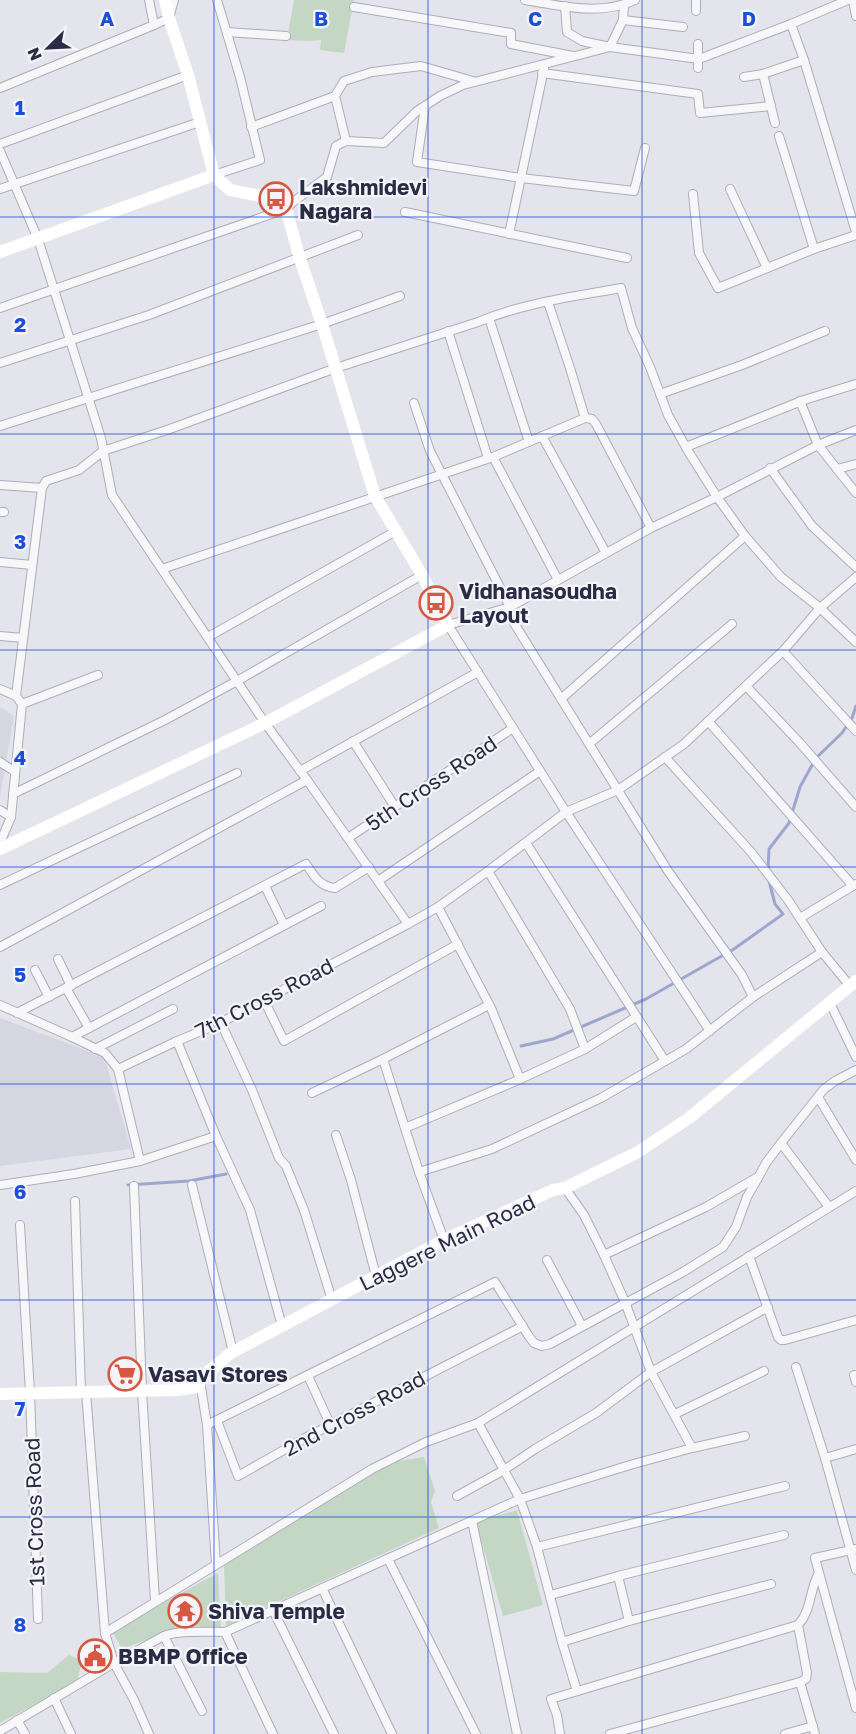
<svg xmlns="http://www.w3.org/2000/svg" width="856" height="1734" viewBox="0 0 856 1734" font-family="'Golos Text',sans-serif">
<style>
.built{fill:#d5d6e1}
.green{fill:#c4d7c5}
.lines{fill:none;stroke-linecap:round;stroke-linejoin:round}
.stream{stroke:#9da6ce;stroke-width:3}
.street-casing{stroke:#acadba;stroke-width:10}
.street{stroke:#f7f7fa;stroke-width:8}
.secondary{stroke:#fff;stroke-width:12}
.grid{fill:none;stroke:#1d4ed8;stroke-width:1.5;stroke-opacity:0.55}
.labels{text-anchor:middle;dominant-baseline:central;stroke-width:4.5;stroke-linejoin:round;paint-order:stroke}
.poi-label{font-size:21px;font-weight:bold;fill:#2a2c46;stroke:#f4f4f9;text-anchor:start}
.street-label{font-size:21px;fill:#2a2c46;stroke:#f4f4f9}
.grid-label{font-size:20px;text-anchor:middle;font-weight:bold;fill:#1d4ed8;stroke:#f4f4f9;stroke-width:4.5;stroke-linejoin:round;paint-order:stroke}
</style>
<rect width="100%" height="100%" fill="#e4e4ec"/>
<g class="built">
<path d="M 0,707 L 14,716 L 0,797 Z"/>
<path d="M 0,1018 L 104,1057 L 131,1149 L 0,1166 Z"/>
</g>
<g class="green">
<path d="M 294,0 L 354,0 L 344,53 L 320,50 L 321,40 L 310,41 L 287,40 Z"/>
<path d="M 424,1457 L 435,1491 L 431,1502 L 439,1528 L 226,1626 L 224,1565 L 392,1462 Z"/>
<path d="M 517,1510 L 543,1605 L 503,1616 L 476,1522 Z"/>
<path d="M 218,1573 L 221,1629 L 188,1625 L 122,1649 L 112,1631 Z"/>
<path d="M 69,1655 L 82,1661 L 77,1682 L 0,1723 L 0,1672 L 47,1673 Z"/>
</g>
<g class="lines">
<g class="stream">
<path d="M 768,871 L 769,849 L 789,823 L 800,787 L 816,758 L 842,733 L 852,718 L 856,706"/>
<path d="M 521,1046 L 553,1039 L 646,999 L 734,949 L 783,914 L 775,904 L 768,877"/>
<path d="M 128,1185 L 189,1181 L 226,1174"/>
</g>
<defs>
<g id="street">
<path d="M 149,0 L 154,25"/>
<path d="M 525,0 C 562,6 600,16 635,0"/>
<path d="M 696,0 L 696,11"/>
<path d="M 853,0 L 856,16"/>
<path d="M 565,6 L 567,32 L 582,41 L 610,47 L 699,59 L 791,24"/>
<path d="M 354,7 L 511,33 L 511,44 L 573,56"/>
<path d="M 623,20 L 683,27"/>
<path d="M 227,32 L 286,36"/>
<path d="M 698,44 L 698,68"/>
<path d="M 804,60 L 856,232"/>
<path d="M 542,73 L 698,94 L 700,113 L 771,106"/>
<path d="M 744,77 L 763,74"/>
<path d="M 0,88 L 154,25 L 169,18 L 174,0"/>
<path d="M 335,96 L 346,141"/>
<path d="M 425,106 L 417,162 L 521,178 L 634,191 L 645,148"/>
<path d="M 775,123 L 763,74 L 804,60 L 791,24 L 848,0"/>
<path d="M 251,127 L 335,96 L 344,81 L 372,72 L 421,66 L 473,81"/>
<path d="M 779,136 L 814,249"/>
<path d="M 0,144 L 188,75"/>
<path d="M 0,151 L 38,239 L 101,438 L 112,495 L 265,723 L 307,780 L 408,924"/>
<path d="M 214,175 L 260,160 L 240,77 L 217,0"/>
<path d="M 0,189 L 200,122"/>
<path d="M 730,189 L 767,268"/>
<path d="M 693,194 L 699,253 L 718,288 L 814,249 L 856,235"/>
<path d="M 405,212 L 627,258"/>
<path d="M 509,234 L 544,69"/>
<path d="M 548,302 L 570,368 L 585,418"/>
<path d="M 0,308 L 286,209 L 293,202 L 327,177 L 336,146 L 346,141 L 384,143 L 417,111 L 440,96 L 463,85 L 610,47 L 623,20 L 624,5"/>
<path d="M 489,318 L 529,442"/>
<path d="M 448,331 L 488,458"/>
<path d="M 0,363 L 149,315 L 358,235"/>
<path d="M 660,394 L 742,365 L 825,331"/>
<path d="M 800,401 L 818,445 L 856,493"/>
<path d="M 414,403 L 430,451 L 510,607 L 509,615 L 668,871 L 742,975 L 753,997"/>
<path d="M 0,426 L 322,324 L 400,296"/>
<path d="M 542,436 L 606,553"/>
<path d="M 686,447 L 804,400 L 856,384"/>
<path d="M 493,457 L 558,580"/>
<path d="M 770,468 L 812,526 L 856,567"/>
<path d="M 837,469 L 856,464"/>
<path d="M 0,485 L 42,488"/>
<path d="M 0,512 L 4,512"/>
<path d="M 0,562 L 32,565"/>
<path d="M 162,569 L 493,457 L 585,418 L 592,419 L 596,424 L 651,528"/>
<path d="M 0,636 L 23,638"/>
<path d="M 208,637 L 396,531"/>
<path d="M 783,651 L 856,731"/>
<path d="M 746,686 L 799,742 L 856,807"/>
<path d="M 0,689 L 16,696"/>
<path d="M 561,699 L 745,536"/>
<path d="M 22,704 L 98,675"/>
<path d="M 708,721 L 853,886"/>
<path d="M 353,741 L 395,807"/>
<path d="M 589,744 L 732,624"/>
<path d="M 665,757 L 751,852 L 788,900 L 822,952 L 850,986"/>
<path d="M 0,762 L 14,771"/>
<path d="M 300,771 L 478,672"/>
<path d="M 13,794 L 165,720 L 237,681 L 422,575"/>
<path d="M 0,810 L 11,817"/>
<path d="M 348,838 L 513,728"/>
<path d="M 0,843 L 11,817 L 22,704 L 16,696 L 42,488 L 46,481 L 79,470 L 103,451 L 167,430 L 336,368 L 478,322 C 523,303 572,297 621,288 L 632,328 L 650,367 L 668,415 L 688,451 L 717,497 L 745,536 L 781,577 L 820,608 L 856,642"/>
<path d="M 526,843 L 665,1061"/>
<path d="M 488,871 L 570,1009 L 585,1049"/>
<path d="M 378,881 L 540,771"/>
<path d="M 0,885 L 237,773"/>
<path d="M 265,886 L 284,925"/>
<path d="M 438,907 L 491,1008 L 520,1079"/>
<path d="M 800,918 L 856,884"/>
<path d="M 0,947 L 307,780"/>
<path d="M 58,959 L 71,986"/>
<path d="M 35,970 L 49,997"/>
<path d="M 66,988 L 89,1028"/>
<path d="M 264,1000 L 284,1041 L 458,944"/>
<path d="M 830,1003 L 856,1057"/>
<path d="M 0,1005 L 72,1037 L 105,1053 L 118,1069 L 140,1161"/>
<path d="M 17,1013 L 306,864 C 314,876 319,886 335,888 L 369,867"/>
<path d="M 221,1023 L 252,1090 L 279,1158 L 286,1166 L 304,1210 L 332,1300"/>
<path d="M 710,1031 L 566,812 L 448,625 L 510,607 L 651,528 L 717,497 L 818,445 L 856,430"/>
<path d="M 72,1037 L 321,906"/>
<path d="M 177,1041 L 216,1136 L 250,1210 L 282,1326"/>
<path d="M 95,1049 L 173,1009"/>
<path d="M 383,1059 L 419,1172 L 444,1240"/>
<path d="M 118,1069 L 175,1042 L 218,1024 L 408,924 L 438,907 L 488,871 L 566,812 L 618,790 L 684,744 L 783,651 L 820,608 L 856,577"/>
<path d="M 312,1093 L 383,1059 L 489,1005"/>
<path d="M 818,1097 L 856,1160"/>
<path d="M 405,1128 L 516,1081 L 585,1049 L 636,1017"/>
<path d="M 336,1135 L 351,1180 L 376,1276"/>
<path d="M 781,1143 L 829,1207"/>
<path d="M 419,1172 L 492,1149 L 601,1098 L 686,1049 L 753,997 L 822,952"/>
<path d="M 0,1185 L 74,1174 L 140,1161 L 216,1136"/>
<path d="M 192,1185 L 233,1352"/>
<path d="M 134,1186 L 142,1390 L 155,1601"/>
<path d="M 75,1201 L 81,1392"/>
<path d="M 20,1225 L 30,1393 L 38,1619"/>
<path d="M 604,1255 L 706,1207 L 756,1178"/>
<path d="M 749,1256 L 778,1337 L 781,1340 L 785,1340 L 856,1320"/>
<path d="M 547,1260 L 582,1326"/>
<path d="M 796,1367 L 825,1458 L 856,1570"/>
<path d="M 854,1375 L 856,1382"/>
<path d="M 308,1376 L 330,1424"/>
<path d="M 200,1381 L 207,1425 L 216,1564"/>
<path d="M 86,1392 L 105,1633 L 114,1663 L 134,1700 L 149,1734"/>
<path d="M 675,1414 L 764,1371"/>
<path d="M 217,1421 L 238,1476 L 305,1438 L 523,1326"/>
<path d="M 478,1423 L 520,1499 L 537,1547 L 562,1642 L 577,1691"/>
<path d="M 207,1425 L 495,1282 L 528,1335 L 534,1343 L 542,1346 L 550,1344 L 683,1272 L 723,1247 L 736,1227 L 747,1197 L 758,1178 L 766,1163 L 781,1143 L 824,1089 L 835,1081 L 856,1070"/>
<path d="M 692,1448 L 745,1436"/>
<path d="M 825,1458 L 856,1449"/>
<path d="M 457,1496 L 504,1470 L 535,1449 L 596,1413 L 651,1372 L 768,1307"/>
<path d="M 472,1521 L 517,1734"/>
<path d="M 537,1547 L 785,1486"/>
<path d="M 856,1549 L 815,1558 L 856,1708"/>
<path d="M 388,1559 L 476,1734"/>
<path d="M 618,1576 L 629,1621"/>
<path d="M 322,1588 L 392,1734"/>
<path d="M 551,1595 L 618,1576 L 784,1535"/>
<path d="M 273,1610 L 334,1734"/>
<path d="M 225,1632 L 273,1734"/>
<path d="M 105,1633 L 372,1469 L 426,1442 L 478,1423 L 856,1191"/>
<path d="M 164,1636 L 202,1711"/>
<path d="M 562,1642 L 629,1621 L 771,1584"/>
<path d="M 800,1682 L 815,1734"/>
<path d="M 54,1698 L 71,1734"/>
<path d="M 17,1720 L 25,1734"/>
<path d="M 0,1731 L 114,1663 C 131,1656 147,1644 164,1636 C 177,1630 210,1632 225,1632 L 520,1499 L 630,1465 L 692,1448 L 651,1372 L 625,1302 L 604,1255 L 584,1215 L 565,1188"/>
<path d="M 560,1734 L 557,1715 L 551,1699 L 798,1625"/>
<path d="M 610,1734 L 800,1682 L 806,1679 L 807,1673 L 798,1625 C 812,1610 809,1590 819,1573"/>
<path d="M 785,1734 L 813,1726"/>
</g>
</defs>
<use href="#street" class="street-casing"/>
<use href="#street" class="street"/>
<g class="secondary">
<path d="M 0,252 L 214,175"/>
<path d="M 0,849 L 265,723 L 448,625 L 422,575 L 375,496 L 322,324 L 300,259 L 286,209 L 276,199 L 230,190 L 214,175 L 188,75 L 169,18 L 165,0"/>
<path d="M 0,1394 L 177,1390 L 197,1387 L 203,1376 L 231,1353 L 444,1240 L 553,1190 L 565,1188 L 638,1152 L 689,1118 L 856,981"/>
</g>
</g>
<path class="grid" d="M 214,0 L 214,1734M 428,0 L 428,1734M 642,0 L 642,1734M 0,217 L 856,217M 0,434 L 856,434M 0,650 L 856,650M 0,867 L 856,867M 0,1084 L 856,1084M 0,1300 L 856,1300M 0,1517 L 856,1517"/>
<defs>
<symbol id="bus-ring" viewBox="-11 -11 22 22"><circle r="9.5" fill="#f4f4f9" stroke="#d65843" stroke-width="1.5"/><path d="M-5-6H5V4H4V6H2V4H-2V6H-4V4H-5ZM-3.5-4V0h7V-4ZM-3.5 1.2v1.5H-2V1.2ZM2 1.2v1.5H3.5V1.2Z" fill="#d65843"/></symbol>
<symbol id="supermarket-ring" viewBox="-11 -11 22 22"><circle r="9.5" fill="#f4f4f9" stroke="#d65843" stroke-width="1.5"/><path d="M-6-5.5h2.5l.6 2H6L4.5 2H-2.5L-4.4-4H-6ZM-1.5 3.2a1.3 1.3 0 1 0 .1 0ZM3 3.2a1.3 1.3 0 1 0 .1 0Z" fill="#d65843"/></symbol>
<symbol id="temple-ring" viewBox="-11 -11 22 22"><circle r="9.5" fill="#f4f4f9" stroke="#d65843" stroke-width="1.5"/><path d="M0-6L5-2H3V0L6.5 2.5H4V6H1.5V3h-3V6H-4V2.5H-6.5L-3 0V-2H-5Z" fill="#d65843"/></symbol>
<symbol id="civic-ring" viewBox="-11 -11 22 22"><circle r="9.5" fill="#f4f4f9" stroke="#d65843" stroke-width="1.5"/><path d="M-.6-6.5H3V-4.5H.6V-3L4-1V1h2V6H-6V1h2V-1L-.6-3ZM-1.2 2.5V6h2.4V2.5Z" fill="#d65843"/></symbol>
</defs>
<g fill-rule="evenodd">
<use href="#bus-ring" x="257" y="180" width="38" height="38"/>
<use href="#bus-ring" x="417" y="584" width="38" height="38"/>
<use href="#supermarket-ring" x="106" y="1355" width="38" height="38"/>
<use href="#temple-ring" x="166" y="1592" width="38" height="38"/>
<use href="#civic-ring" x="76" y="1637" width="38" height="38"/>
</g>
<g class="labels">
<g class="poi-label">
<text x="299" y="187">Lakshmidevi<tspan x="299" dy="24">Nagara</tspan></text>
<text x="459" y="591">Vidhanasoudha<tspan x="459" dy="24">Layout</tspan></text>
<text x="148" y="1374">Vasavi Stores</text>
<text x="208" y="1611">Shiva Temple</text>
<text x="118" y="1656">BBMP Office</text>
</g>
<g class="street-label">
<text transform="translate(431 783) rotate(-34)">5th Cross Road</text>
<text transform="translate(264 998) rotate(-27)">7th Cross Road</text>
<text transform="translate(447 1242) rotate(-26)">Laggere Main Road</text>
<text transform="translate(354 1413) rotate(-28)">2nd Cross Road</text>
<text transform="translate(34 1512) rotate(-92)">1st Cross Road</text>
</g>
</g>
<g class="grid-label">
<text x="107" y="26">A</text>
<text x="321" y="26">B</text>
<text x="535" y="26">C</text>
<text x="749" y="26">D</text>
<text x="20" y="115">1</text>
<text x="20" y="332">2</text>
<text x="20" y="549">3</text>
<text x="20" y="765">4</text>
<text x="20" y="982">5</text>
<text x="20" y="1199">6</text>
<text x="20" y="1416">7</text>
<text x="20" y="1632">8</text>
</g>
<g transform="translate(48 48) rotate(246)" stroke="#f4f4f9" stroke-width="4.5" paint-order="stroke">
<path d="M0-4.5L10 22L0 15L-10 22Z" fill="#2a2c46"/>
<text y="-9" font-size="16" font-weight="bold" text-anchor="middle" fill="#2a2c46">N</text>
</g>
</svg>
